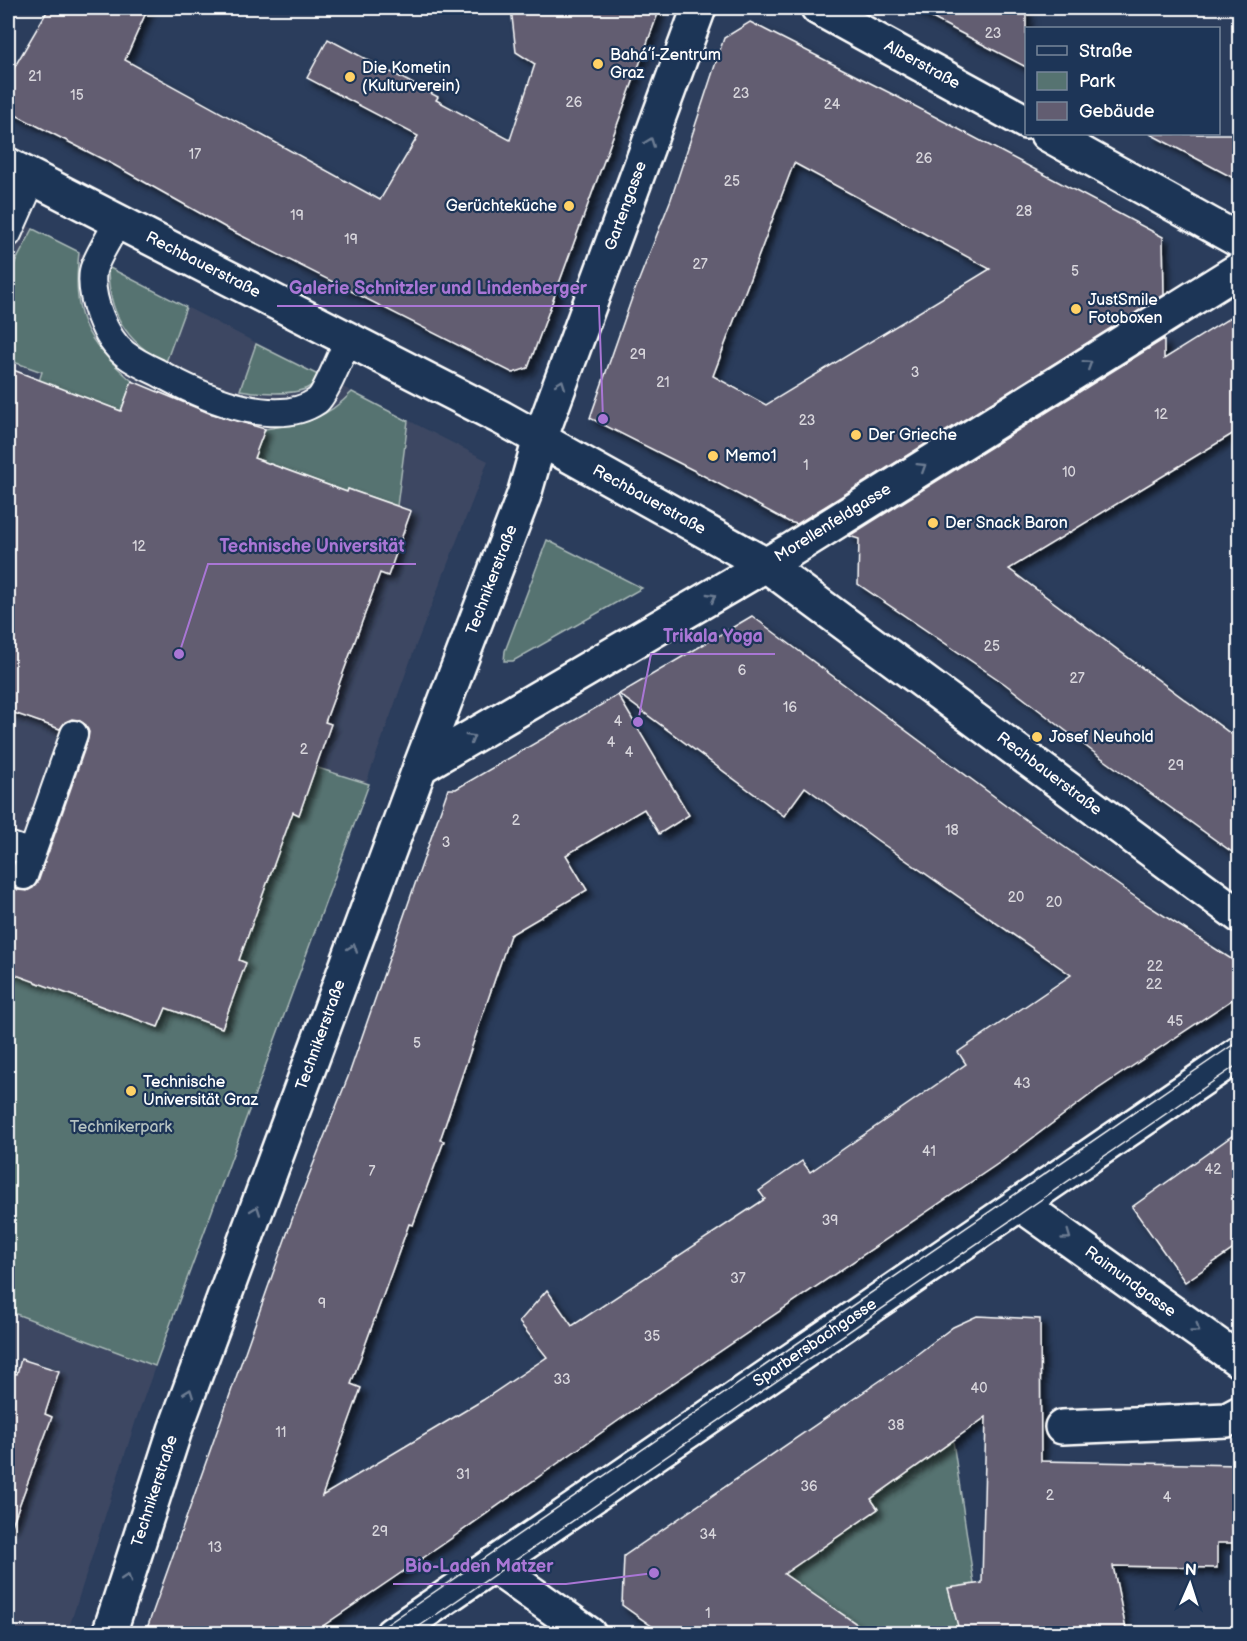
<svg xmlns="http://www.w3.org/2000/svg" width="1247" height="1641" viewBox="0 0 1247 1641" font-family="'Balsamiq Sans',sans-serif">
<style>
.built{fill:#3c4762}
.green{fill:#567371;stroke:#aab9b8;stroke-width:1.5}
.building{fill:#625d71;stroke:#fff;stroke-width:1.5;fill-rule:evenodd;filter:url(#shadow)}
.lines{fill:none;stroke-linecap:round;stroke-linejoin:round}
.service-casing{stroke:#fff;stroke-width:30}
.minor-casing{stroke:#fff;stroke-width:38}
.secondary-casing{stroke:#fff;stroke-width:38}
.service{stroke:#1d3557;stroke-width:26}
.minor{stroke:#1d3557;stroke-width:33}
.secondary{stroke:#1d3557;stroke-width:33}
.tram{stroke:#fff;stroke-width:1.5}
.oneway{stroke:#6c7c92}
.poi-dot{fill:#ffd166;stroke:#1d3557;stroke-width:2}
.labels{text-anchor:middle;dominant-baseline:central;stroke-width:4.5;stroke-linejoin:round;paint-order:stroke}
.number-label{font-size:14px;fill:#d8d6dc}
.poi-label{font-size:16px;fill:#fff;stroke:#1d3557;text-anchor:start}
.street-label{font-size:16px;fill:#fff;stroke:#1d3557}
.park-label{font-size:16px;fill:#b3c0bf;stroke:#1d3557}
.leader{fill:none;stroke:#a976d5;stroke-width:2}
.callout-dot{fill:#a976d5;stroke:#1d3557;stroke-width:2}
.callout-label{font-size:18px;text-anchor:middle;font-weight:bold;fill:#a976d5;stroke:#1d3557;stroke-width:4.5;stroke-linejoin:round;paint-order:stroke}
</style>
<defs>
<filter id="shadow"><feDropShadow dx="5.5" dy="5.5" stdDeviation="3" flood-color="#0009"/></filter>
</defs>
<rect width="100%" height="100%" fill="#2b3d5c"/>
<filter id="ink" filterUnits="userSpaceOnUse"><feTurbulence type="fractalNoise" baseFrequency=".0167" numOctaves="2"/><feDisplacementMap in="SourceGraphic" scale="12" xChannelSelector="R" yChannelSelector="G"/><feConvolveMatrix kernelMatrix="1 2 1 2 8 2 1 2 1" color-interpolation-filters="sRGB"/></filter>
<g filter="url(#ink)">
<path class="built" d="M 8,216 L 488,461 L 416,645 L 138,1414 L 67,1634 L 8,1633 Z"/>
<g class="green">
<path d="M 33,229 L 79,252 C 72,316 84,339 132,381 L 121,411 L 39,381 L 42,372 L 8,360 L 8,276 Z"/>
<path d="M 108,267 L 186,307 L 166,362 C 125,343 108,311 108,267 Z"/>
<path d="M 256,344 L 320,376 C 317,379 313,384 309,387 C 295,396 257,393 240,390 Z"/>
<path d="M 352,392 L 408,421 L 397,506 L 348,489 L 347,492 L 254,458 L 265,429 C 301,424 326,420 352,392 Z"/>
<path d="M 547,540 L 642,588 L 513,661 L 504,661 L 505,651 Z"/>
<path d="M 302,763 L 369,784 L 155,1366 L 8,1311 L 8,965 L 144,1015 Z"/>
<path d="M 953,1441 L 974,1584 L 948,1588 L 960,1633 L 871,1633 L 833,1608 L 821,1624 L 797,1620 L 779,1561 L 877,1508 L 871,1499 Z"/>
</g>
<g class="building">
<path d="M 49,8 L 148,8 L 125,60 L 380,200 L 418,136 L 307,78 L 328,39 L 438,97 L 436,100 L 510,140 L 535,64 L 516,52 L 511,8 L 660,8 L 528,368 L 513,373 L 230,230 L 114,165 L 8,111 L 8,78 Z"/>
<path d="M 913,8 L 1026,8 L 1026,67 Z"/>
<path d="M 750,22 L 890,93 L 1163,237 L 1164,295 L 797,524 L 789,522 L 693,470 L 590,418 L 633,295 L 671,199 L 724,38 ZM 794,163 L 990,269 L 766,405 L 713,376 Z"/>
<path d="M 1150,134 L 1239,134 L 1239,181 Z"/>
<path d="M 1239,312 L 1239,430 L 1009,569 L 1239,740 L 1239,857 L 1092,751 L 1005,684 L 858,584 L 859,539 L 849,536 L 1164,339 L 1164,359 Z"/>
<path d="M 8,368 L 121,411 L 132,381 L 209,413 L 265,429 L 254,458 L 347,492 L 348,489 L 411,511 L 388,576 L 380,573 L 325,722 L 331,724 L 299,815 L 293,812 L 239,960 L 246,963 L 222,1028 L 166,1008 L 158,1027 L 8,972 L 8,870 L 10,871 L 9,878 L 12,885 L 18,890 L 27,891 L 33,888 L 38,882 L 88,739 L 89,732 L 86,725 L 78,720 L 72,719 L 65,722 L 60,729 L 8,711 Z"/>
<path d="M 752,616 L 1026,820 L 1141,901 L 1239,964 L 1239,995 L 1098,1089 L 1002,1161 L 632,1411 L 442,1545 L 311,1634 L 145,1634 L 299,1200 L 348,1077 L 448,789 L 456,789 L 618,695 L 689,815 L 659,834 L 644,809 L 566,855 L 587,890 L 510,935 L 440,1140 L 444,1141 L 413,1225 L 409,1224 L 351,1384 L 361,1388 L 322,1496 L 483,1400 L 547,1357 L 519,1322 L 547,1290 L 572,1326 L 765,1199 L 759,1191 L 802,1161 L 810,1172 L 966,1064 L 958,1052 L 1071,975 L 877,840 L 805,787 L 784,816 L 619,694 Z"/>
<path d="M 1239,1131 L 1239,1245 L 1185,1282 L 1132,1207 Z"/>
<path d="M 977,1316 L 1040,1319 L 1041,1461 L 1239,1465 L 1239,1543 L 1217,1543 L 1217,1568 L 1113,1566 L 1127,1634 L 960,1634 L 948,1588 L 982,1583 L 986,1417 L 871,1499 L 878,1509 L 784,1574 L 871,1634 L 663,1634 L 622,1605 L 624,1556 L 903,1365 L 953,1327 Z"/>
<path d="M 21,1359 L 59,1371 L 45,1414 L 52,1417 L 12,1525 L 8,1525 L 8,1373 L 17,1374 Z"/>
</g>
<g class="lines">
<defs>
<g id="service">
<path d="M 118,222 C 112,233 95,260 93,271 C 89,296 105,339 125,354 C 134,361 146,367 157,372 C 196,394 274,431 317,401 C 325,395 343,351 348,340"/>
<path d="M 8,234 L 33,178"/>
<path d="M 8,845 L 32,853"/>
<path d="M 24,876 L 74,734"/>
</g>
<g id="minor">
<path d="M 818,8 L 1026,122"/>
<path d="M 1047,134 L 1240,241"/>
<path d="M 8,165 L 502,418 L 766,565 L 1240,916"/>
<path d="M 420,767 L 791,550 L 1240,269"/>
<path d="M 1020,1204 L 1240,1361"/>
<path d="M 1062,1427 L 1227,1420 L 1240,1413"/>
<path d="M 492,1565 L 589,1634"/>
<path d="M 109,1634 L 175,1430 L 420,767 L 524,495 L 540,439 L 699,8"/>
</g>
<path id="secondary" d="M 392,1634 L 1240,1053"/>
</defs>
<use href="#service" class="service-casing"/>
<use href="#minor" class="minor-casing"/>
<use href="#secondary" class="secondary-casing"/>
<use href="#service" class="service"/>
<use href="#minor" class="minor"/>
<use href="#secondary" class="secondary"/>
<g class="tram">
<path d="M 373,1634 L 1240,1040"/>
<path d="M 408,1634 L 1240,1063"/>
</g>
</g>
<defs><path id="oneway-chevron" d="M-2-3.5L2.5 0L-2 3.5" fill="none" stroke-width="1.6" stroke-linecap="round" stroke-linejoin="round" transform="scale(1.5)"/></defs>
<g class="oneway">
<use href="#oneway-chevron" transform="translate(650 142) rotate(-70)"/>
<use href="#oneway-chevron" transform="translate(1088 364) rotate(-32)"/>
<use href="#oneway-chevron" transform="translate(561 384) rotate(-70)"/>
<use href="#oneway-chevron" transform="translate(922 467) rotate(-32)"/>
<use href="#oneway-chevron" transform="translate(712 597) rotate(-30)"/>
<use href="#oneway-chevron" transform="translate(471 738) rotate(-30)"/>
<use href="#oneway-chevron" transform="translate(353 948) rotate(-70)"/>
<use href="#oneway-chevron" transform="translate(256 1210) rotate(-70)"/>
<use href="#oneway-chevron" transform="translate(1067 1236) rotate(36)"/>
<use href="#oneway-chevron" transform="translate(1196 1329) rotate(36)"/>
<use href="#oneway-chevron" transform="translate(189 1393) rotate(-70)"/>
<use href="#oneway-chevron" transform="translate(127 1578) rotate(-72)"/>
</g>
</g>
<g class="poi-dot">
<circle cx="598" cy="64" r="6"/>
<circle cx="350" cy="77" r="6"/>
<circle cx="569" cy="206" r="6"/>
<circle cx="1076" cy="309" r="6"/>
<circle cx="856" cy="435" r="6"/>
<circle cx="713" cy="456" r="6"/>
<circle cx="933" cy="523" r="6"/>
<circle cx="1037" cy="737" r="6"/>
<circle cx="131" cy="1091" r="6"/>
</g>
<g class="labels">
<g class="number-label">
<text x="993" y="33">23</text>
<text x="35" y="76">21</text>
<text x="741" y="93">23</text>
<text x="77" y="95">15</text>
<text x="574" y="102">26</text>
<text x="832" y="104">24</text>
<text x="195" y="154">17</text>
<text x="924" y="158">26</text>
<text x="732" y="181">25</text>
<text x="1024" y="211">28</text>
<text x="297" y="215">19</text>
<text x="351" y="239">19</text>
<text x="700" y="264">27</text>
<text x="1075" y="271">5</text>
<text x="638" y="354">29</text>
<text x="915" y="372">3</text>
<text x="663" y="382">21</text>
<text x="1161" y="414">12</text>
<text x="807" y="420">23</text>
<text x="806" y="465">1</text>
<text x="1069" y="472">10</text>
<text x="139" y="546">12</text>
<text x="992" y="646">25</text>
<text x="742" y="670">6</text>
<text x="1077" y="678">27</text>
<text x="790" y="707">16</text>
<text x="618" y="721">4</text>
<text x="611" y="742">4</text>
<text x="304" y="749">2</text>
<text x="629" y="752">4</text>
<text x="1176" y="765">29</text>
<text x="516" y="820">2</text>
<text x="952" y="830">18</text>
<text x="446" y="842">3</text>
<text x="1016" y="897">20</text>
<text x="1054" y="902">20</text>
<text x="1155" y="966">22</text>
<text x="1154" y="984">22</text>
<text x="1175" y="1021">45</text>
<text x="417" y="1043">5</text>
<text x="1022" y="1083">43</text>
<text x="929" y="1151">41</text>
<text x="1213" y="1169">42</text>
<text x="372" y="1171">7</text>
<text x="830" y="1220">39</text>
<text x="738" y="1278">37</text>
<text x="322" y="1303">9</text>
<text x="652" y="1336">35</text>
<text x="562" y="1379">33</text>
<text x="979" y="1388">40</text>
<text x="896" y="1425">38</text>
<text x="281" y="1432">11</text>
<text x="463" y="1474">31</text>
<text x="809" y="1486">36</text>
<text x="1050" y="1495">2</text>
<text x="1167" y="1497">4</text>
<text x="380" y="1531">29</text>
<text x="708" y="1534">34</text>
<text x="215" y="1547">13</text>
<text x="708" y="1613">1</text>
</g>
<g class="poi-label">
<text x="610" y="55">Bahá’í-Zentrum<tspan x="610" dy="18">Graz</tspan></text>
<text x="362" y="68">Die Kometin<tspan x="362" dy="18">(Kulturverein)</tspan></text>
<text x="557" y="206" text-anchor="end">Gerüchteküche</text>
<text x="1088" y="300">JustSmile<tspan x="1088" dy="18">Fotoboxen</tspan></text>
<text x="868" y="435">Der Grieche</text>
<text x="725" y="456">Memo1</text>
<text x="945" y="523">Der Snack Baron</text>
<text x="1049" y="737">Josef Neuhold</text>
<text x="143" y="1082">Technische<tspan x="143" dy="18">Universität Graz</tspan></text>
</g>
<g class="street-label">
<text transform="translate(922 65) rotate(29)">Alberstraße</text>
<text transform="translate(626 206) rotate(-70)">Gartengasse</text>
<text transform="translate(203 265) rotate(27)">Rechbauerstraße</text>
<text transform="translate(649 500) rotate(29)">Rechbauerstraße</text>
<text transform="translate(833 523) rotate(-32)">Morellenfeldgasse</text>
<text transform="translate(492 580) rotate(-69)">Technikerstraße</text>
<text transform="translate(1049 774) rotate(37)">Rechbauerstraße</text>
<text transform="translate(321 1035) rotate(-70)">Technikerstraße</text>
<text transform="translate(1130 1282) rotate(36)">Raimundgasse</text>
<text transform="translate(815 1343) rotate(-34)">Sparbersbachgasse</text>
<text transform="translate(155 1491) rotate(-72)">Technikerstraße</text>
</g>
<g class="park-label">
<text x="121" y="1127">Technikerpark</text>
</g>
</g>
<path class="leader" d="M603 419L599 306H277M179 654L208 564H416M638 722L651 654H775M654 1573L566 1584H393"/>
<g class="callout-dot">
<circle cx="603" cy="419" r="6"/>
<circle cx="179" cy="654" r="6"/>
<circle cx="638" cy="722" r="6"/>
<circle cx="654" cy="1573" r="6"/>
</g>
<g class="callout-label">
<text x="438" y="294">Galerie Schnitzler und Lindenberger</text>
<text x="312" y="552">Technische Universität</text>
<text x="713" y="642">Trikala Yoga</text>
<text x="479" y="1572">Bio-Laden Matzer</text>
</g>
<rect width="1247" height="1641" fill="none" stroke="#1d3557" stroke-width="30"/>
<rect x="15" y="15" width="1217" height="1611" fill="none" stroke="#fff" stroke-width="2" filter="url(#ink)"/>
<rect x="1025" y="27" width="195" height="108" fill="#1d3557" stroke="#77869a" stroke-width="1.5"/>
<rect x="1037" y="46" width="30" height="9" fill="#1d3557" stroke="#77869a" stroke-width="1.5"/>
<text x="1079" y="57" font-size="18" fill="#ffffff">Straße</text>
<rect x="1037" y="72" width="30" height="18" fill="#567371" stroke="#77869a" stroke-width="1.5"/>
<text x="1079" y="87" font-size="18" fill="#ffffff">Park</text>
<rect x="1037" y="102" width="30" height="18" fill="#625d71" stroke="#77869a" stroke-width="1.5"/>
<text x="1079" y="117" font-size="18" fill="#ffffff">Gebäude</text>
<g transform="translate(1190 1584) rotate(3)" stroke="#1d3557" stroke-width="4.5" paint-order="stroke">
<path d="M0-4.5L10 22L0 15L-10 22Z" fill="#ffffff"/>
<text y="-9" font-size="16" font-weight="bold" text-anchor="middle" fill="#ffffff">N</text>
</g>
</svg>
